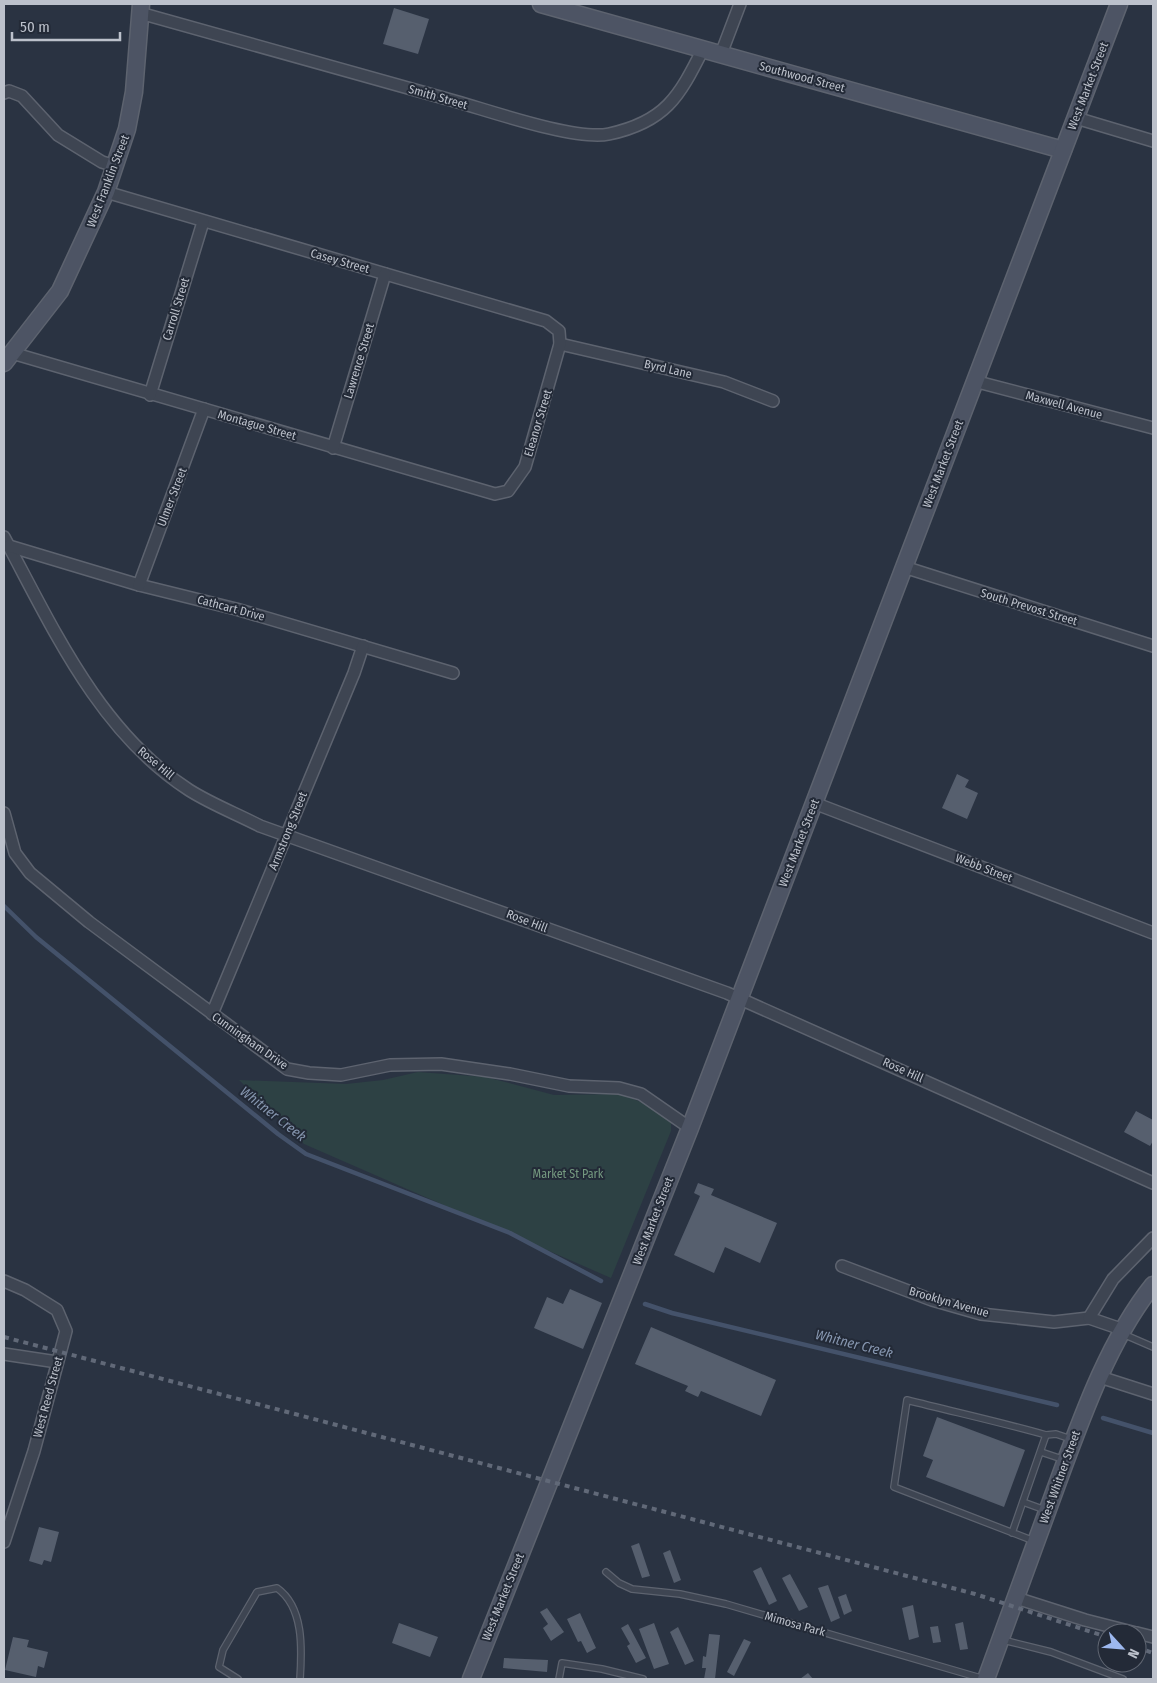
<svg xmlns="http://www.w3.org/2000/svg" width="1157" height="1683" viewBox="0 0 1157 1683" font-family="'Fira Sans Condensed',sans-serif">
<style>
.green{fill:#2d4144}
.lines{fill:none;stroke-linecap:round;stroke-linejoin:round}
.stream{stroke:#44526a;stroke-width:4.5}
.building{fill:#565f6e}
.lane-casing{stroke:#5d636f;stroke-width:8}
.street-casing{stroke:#5d636f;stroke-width:14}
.secondary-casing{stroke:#5d636f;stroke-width:19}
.lane{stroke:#3e4552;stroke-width:5.5}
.street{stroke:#3e4552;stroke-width:11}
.secondary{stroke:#4d5464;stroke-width:16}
.rail{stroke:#616978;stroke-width:4;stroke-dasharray:5 5;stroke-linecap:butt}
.labels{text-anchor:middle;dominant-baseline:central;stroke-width:4;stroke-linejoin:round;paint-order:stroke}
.street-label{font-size:12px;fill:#bcc1cb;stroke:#232a37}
.park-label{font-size:12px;fill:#759a80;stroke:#232a37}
.water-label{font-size:14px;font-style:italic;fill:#8696af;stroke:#232a37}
</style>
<rect width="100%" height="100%" fill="#2a3342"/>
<path class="green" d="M 418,1072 L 486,1077 L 554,1095 L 621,1094 L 643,1103 L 671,1122 L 671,1131 L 611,1278 L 304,1144 L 239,1080 L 346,1084 L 383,1080 Z"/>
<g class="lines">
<g class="stream">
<path d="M 4,906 L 36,937 L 278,1134 L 306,1154 L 510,1233 L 601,1281"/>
<path d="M 645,1304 L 672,1313 L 1057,1405"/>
<path d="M 1103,1418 L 1153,1433"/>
</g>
</g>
<g class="building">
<path d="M 394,8 L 429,19 L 418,54 L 383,44 Z"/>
<path d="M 957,774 L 969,780 L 965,787 L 978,793 L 967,819 L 942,808 Z"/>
<path d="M 1136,1111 L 1153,1120 L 1153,1141 L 1150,1146 L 1124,1132 Z"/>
<path d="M 698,1183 L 714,1189 L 711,1195 L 777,1223 L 760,1263 L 725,1247 L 714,1273 L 674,1255 L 700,1196 L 694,1193 Z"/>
<path d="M 570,1289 L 602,1303 L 583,1349 L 534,1328 L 547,1297 L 563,1304 Z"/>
<path d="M 651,1327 L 776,1380 L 761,1416 L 701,1391 L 698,1397 L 685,1391 L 688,1386 L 635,1364 Z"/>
<path d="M 937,1417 L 1025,1450 L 1004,1507 L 926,1477 L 933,1460 L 923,1456 Z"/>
<path d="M 39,1527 L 59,1532 L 51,1562 L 44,1560 L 42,1565 L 29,1561 Z"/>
<path d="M 639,1543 L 650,1576 L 642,1578 L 631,1546 Z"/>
<path d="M 670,1550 L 681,1580 L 674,1583 L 663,1553 Z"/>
<path d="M 761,1567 L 777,1601 L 769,1605 L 753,1571 Z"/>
<path d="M 790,1574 L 808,1607 L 799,1611 L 782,1578 Z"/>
<path d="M 828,1585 L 840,1618 L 831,1622 L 818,1588 Z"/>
<path d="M 846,1594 L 852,1611 L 844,1615 L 838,1597 Z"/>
<path d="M 913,1605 L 919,1637 L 909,1640 L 902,1608 Z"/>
<path d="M 547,1608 L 564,1632 L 551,1641 L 543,1628 L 548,1624 L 540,1612 Z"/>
<path d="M 580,1613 L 596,1648 L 587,1653 L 581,1641 L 578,1642 L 567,1619 Z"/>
<path d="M 963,1622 L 968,1649 L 960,1650 L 955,1624 Z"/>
<path d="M 399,1623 L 438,1637 L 430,1657 L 392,1643 Z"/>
<path d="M 654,1623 L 669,1664 L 654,1669 L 639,1629 Z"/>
<path d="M 628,1624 L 646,1658 L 636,1663 L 627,1646 L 630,1644 L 621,1628 Z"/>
<path d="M 938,1626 L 941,1642 L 933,1643 L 930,1627 Z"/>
<path d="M 678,1627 L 694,1661 L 685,1665 L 670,1632 Z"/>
<path d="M 709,1634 L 720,1635 L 715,1679 L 704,1679 L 706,1668 L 702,1668 L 703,1656 L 706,1657 Z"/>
<path d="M 13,1637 L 29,1640 L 27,1647 L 48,1652 L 44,1668 L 38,1666 L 36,1677 L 5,1670 Z"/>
<path d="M 744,1639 L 751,1642 L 734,1676 L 727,1672 Z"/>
<path d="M 504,1658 L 548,1660 L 547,1672 L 503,1668 Z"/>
<path d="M 808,1673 L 813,1679 L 800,1679 Z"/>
</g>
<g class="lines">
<defs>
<g id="lane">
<path d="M 1123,1334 L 1153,1347"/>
<path d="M 1046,1435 L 1056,1434 L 1071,1439"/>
<path d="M 1041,1452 L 1065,1460"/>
<path d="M 1023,1502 L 1045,1510"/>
<path d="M 1012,1533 L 1046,1435 C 1000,1422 954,1412 907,1400 L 894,1487 L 1034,1541"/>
<path d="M 606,1572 L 619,1583 L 632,1589 L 680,1594 L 726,1604 L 984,1679"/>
<path d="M 1003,1640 L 1051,1652 L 1123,1679"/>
<path d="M 238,1679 L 219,1667 L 223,1650 L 257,1592 L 277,1588 C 304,1607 302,1649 300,1679"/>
<path d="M 559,1679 L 562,1663 L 602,1669 L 643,1679"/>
</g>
<g id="street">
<path d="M 140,13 C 246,43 352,73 458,102 C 493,112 577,141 609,134 C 665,122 679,97 703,49"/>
<path d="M 721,54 L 740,4"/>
<path d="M 4,93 L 9,91 L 22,96 L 58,135 L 102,162 L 115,166"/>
<path d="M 1076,118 L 1153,141"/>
<path d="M 560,344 L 724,382 L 773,401"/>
<path d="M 12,353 L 495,494 L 508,491 L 525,467 L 560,344 L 559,331 L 546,321 L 106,192"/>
<path d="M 974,381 L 1153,428"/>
<path d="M 150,395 L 203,222"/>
<path d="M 333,448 L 385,274"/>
<path d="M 4,537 C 53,628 99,732 189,790 C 211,804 237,814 260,826 L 727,993 L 1153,1183"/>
<path d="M 9,546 L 139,585 L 236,609 L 453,673"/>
<path d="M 904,567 L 1153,646"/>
<path d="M 139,585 L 204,409"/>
<path d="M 814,803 L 1153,933"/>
<path d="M 4,813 L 15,853 L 30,873 L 89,922 L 287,1069 L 309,1073 L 341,1075 L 390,1065 L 441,1064 L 510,1074 L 569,1086 L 619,1088 L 641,1094 L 690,1128"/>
<path d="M 212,1014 L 354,673 L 363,646"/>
<path d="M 842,1266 L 932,1300 L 981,1314 L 1054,1322 L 1089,1318"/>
<path d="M 4,1281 L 25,1290 L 57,1310 L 66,1331 L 34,1451 L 4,1542"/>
<path d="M 1124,1330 L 1089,1318 L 1113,1279 L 1153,1238"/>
<path d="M 4,1354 L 57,1362"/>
<path d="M 1100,1377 L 1153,1394"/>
<path d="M 1016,1598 L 1085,1620 L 1136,1633"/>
<path d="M 1137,1633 L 1153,1637"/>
</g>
<g id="secondary">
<path d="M 541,4 L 1063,150"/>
<path d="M 4,363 L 60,291 L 106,192 L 127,129 L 134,92 L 141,4"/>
<path d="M 471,1679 L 690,1128 L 1119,4"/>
<path d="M 986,1679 C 1009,1616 1032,1553 1055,1490 C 1080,1422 1108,1341 1153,1285"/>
</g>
</defs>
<use href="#lane" class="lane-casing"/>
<use href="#street" class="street-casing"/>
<use href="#secondary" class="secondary-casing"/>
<use href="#lane" class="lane"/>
<use href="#street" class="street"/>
<use href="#secondary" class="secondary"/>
<g class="rail">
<path d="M 4,1337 L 975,1594 L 1107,1637"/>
<path d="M 1137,1647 L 1153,1653"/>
</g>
</g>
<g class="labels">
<g class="street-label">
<text transform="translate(802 77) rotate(15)">Southwood Street</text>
<text transform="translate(1088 86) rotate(-69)">West Market Street</text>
<text transform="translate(438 97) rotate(16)">Smith Street</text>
<text transform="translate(108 181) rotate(-69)">West Franklin Street</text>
<text transform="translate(340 261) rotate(16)">Casey Street</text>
<text transform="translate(176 309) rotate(-73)">Carroll Street</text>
<text transform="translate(359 361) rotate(-73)">Lawrence Street</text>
<text transform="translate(668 369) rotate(13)">Byrd Lane</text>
<text transform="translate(1064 405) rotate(15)">Maxwell Avenue</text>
<text transform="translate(538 423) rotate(-73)">Eleanor Street</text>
<text transform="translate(257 425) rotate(16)">Montague Street</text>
<text transform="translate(943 464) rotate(-69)">West Market Street</text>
<text transform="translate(172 497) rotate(-69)">Ulmer Street</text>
<text transform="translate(1029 607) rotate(17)">South Prevost Street</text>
<text transform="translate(231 608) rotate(15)">Cathcart Drive</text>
<text transform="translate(156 763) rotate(40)">Rose Hill</text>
<text transform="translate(288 831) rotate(-68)">Armstrong Street</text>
<text transform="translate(799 843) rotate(-69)">West Market Street</text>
<text transform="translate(984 868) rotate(21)">Webb Street</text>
<text transform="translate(527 921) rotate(21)">Rose Hill</text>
<text transform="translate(250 1041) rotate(35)">Cunningham Drive</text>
<text transform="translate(903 1070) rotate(24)">Rose Hill</text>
<text transform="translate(653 1221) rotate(-69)">West Market Street</text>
<text transform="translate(949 1302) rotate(16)">Brooklyn Avenue</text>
<text transform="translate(48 1397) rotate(-75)">West Reed Street</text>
<text transform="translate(1060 1477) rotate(-70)">West Whitner Street</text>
<text transform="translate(503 1597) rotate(-68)">West Market Street</text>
<text transform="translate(795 1624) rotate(16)">Mimosa Park</text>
</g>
<g class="park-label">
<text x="568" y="1174">Market St Park</text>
</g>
<g class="water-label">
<text transform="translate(273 1114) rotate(38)">Whitner Creek</text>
<text transform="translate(854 1344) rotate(14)">Whitner Creek</text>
</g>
</g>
<rect width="1157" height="1683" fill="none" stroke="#bcc1cb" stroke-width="10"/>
<g transform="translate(1122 1648) rotate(116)"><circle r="24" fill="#232a37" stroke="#606672"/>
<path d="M0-4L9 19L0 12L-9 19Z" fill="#9db8ef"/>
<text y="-8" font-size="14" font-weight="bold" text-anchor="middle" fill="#bcc1cb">N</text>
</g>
<path d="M12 32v8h108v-8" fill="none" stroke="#bcc1cb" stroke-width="2.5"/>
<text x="20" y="32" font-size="15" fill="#bcc1cb" stroke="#232a37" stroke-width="4" paint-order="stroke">50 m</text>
</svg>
